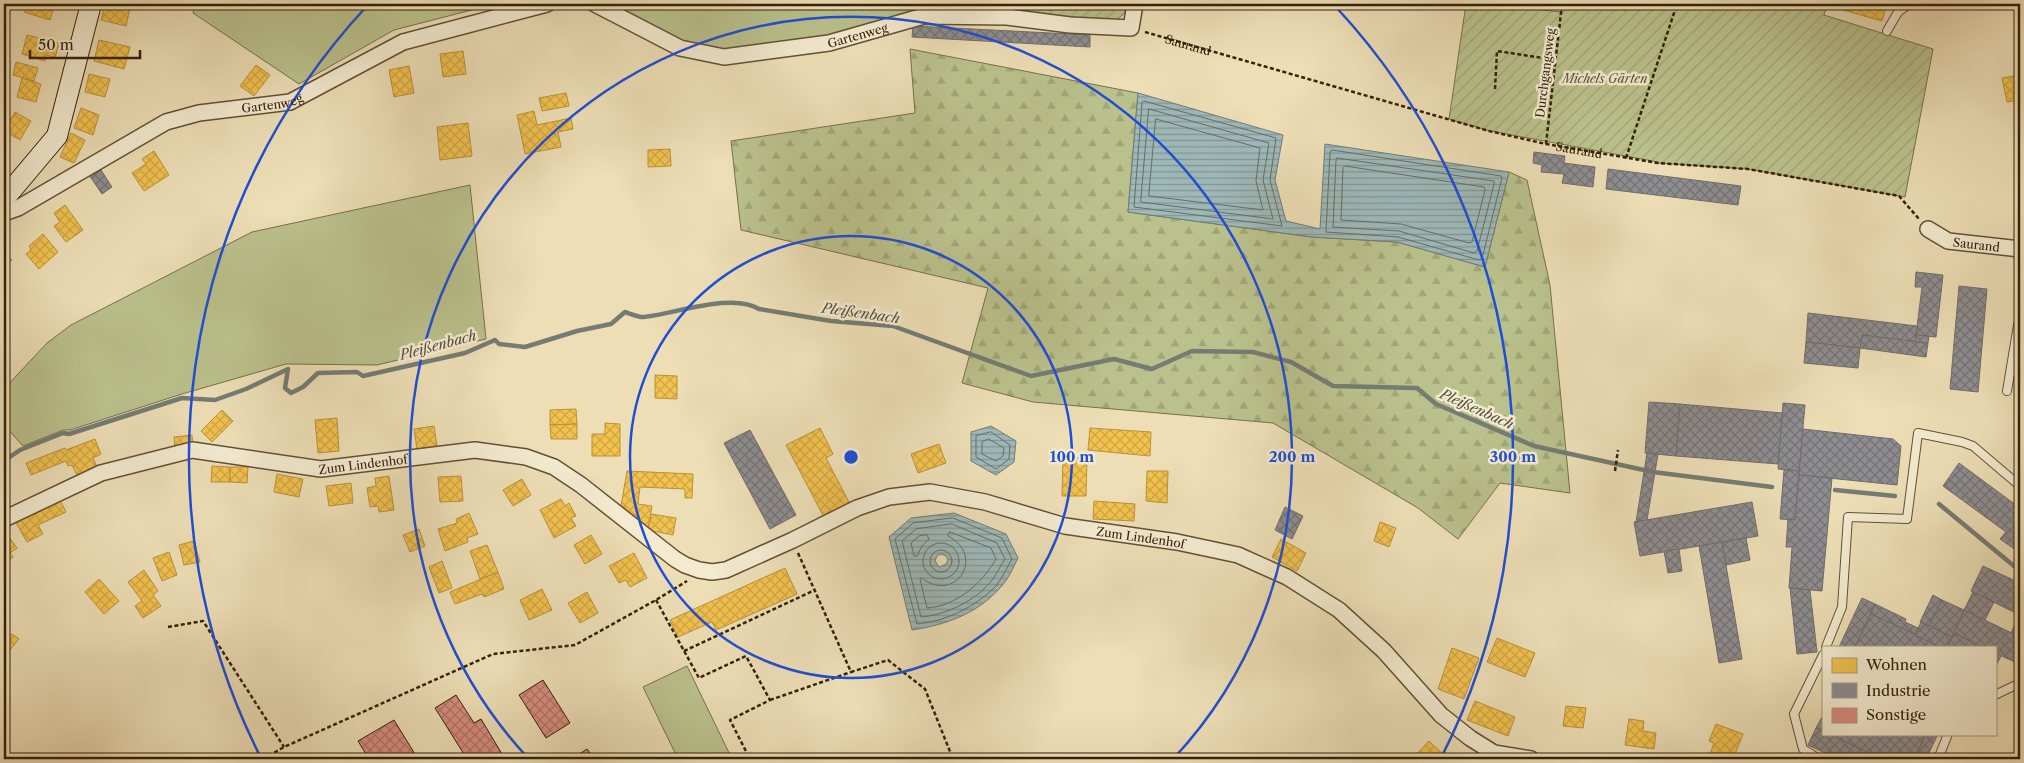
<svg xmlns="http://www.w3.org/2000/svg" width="2024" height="763" viewBox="0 0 2024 763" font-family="'Libre Caslon Text',serif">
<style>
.grass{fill:#bac18c;stroke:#78704c}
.forest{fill:url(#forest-firs);stroke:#78704c}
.garden{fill:url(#garden-furrows);stroke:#78704c}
.water{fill:url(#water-rules);stroke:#747c74;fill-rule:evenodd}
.homes{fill:url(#homes-cross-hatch);stroke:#b9913a}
.industry{fill:url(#industry-cross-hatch);stroke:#736c6a}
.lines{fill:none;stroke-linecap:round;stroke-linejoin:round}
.shore{stroke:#6a6c62;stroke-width:1}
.stream{stroke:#747c74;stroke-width:4.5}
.building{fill:url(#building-cross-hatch);stroke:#35200b}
.lane-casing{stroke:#635036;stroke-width:10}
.street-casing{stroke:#635036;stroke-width:18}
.secondary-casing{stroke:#35200b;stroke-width:22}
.path{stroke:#35200b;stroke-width:2.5;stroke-dasharray:4 2.5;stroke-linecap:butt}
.lane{stroke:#f3ead0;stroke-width:8}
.street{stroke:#f3ead0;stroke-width:15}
.secondary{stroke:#f3ead0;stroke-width:20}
.ring{fill:none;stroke:#1d4ed8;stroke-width:2.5}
.labels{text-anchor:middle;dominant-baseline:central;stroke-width:5;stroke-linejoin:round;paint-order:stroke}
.street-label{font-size:12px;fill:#35200b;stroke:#f3ead0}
.park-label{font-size:12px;font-style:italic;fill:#5d5032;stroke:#f3ead0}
.water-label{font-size:14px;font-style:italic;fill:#544e40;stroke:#f3ead0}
.centre{fill:#1d4ed8;stroke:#f3ead0;stroke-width:2.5}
.ring-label{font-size:15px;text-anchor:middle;font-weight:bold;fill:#1d4ed8;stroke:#f3ead0;stroke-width:5;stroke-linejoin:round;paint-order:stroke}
</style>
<defs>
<pattern id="forest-firs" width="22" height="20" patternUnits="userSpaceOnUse" patternTransform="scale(1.25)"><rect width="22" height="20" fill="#bac18c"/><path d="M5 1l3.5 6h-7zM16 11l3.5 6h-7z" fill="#a0a677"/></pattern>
<pattern id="garden-furrows" width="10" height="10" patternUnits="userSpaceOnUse" patternTransform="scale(1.25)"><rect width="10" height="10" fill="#bac18c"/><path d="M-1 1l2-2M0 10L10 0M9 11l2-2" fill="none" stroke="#a0a677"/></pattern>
<pattern id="water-rules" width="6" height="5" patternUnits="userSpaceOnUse" patternTransform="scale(1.25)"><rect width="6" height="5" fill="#9eb9ba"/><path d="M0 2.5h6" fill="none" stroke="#829695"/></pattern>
<pattern id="homes-cross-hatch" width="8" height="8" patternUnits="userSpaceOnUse" patternTransform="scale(1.25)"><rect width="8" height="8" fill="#f2c14e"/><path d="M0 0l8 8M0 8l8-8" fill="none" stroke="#d0a643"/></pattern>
<pattern id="industry-cross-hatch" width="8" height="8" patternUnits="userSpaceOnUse" patternTransform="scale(1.25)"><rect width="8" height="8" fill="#8d8d92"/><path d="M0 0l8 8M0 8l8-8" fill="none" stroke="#747375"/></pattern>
<pattern id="building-cross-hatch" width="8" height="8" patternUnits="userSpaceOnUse" patternTransform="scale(1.25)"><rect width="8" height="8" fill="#d78c7f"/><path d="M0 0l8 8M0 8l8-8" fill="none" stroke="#af7266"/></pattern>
</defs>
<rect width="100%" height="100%" fill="#eddeb6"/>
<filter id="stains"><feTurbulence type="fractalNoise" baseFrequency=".004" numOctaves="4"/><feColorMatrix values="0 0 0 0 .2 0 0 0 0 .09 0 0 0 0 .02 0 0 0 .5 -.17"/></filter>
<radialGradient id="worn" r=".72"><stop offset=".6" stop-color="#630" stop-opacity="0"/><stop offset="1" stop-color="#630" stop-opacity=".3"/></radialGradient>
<g class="grass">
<path d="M 196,4 L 495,4 L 394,30 L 299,84 L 193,13 Z"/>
<path d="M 605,4 L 920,4 L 920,10 L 829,38 L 720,52 L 678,43 Z"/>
<path d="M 470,185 L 486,339 L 377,365 L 286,364 L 182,394 L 70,430 L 63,430 L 23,446 L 4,425 L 4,389 L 47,343 L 71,325 L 252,232 Z"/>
<path d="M 687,666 L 732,759 L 678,759 L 643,687 Z"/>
</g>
<path class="forest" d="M 910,49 L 1138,93 L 1128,212 L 1312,237 L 1397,242 L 1485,267 L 1509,172 L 1527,180 L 1550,285 L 1570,493 L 1500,483 L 1458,539 L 1418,508 L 1273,423 L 1033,402 L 962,383 L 988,288 L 741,230 L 731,141 L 915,113 Z"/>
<g class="garden">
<path d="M 925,4 L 1130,4 L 1130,8 L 1117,20 L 925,8 Z"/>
<path d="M 1466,4 L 1487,4 L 1561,12 L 1562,4 L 1827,4 L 1824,15 L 1933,49 L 1905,197 L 1748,169 L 1658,163 L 1658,162 L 1490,131 L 1449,119 Z"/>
</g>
<g class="water">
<path d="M 1138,93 L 1283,135 L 1275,180 L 1286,221 L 1320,229 L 1325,144 L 1509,172 L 1485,267 L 1397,242 L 1312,237 L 1128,212 Z"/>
<path d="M 991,426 L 1016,441 L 1014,462 L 996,475 L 971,461 L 971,432 Z"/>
<path d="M 954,513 L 1006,534 L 1018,558 C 1013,568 1008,580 1000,588 C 977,614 945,625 912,630 L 889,537 L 911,518 ZM 941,554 L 946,556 L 948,560 L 946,564 L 939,567 L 935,561 L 937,556 Z"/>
</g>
<g class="homes">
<path d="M 27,4 L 55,4 L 50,20 L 24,12 Z"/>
<path d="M 105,4 L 131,4 L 126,26 L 101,20 Z"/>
<path d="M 1837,4 L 1887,4 L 1882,21 L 1836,8 Z"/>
<path d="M 27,35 L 59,43 L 55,58 L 47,55 L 45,61 L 22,54 Z"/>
<path d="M 99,40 L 130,47 L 124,69 L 94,61 Z"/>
<path d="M 463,51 L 466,74 L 443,77 L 440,54 Z"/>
<path d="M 16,62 L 38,68 L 34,81 L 13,75 Z"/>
<path d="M 256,65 L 270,75 L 254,96 L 240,86 Z"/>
<path d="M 409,66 L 414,93 L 394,97 L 389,70 Z"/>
<path d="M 89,74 L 110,79 L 105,97 L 85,92 Z"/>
<path d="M 2020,75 L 2020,100 L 2007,102 L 2002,78 Z"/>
<path d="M 22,78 L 41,84 L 36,102 L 17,97 Z"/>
<path d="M 566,93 L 569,106 L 542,111 L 539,98 Z"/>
<path d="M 81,108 L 99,115 L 93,135 L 74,128 Z"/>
<path d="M 4,109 L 10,112 L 4,125 Z"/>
<path d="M 534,111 L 537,125 L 571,118 L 573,129 L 558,132 L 561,147 L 525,154 L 517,115 Z"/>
<path d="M 15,112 L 31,121 L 20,140 L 4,131 Z"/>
<path d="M 468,123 L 472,156 L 440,160 L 437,127 Z"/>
<path d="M 71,133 L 85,140 L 74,163 L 60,157 Z"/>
<path d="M 670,149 L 671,166 L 648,167 L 648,150 Z"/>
<path d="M 154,151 L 169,175 L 144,191 L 132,173 L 146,164 L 142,159 Z"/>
<path d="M 65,205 L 83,230 L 66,242 L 54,226 L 60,222 L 54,213 Z"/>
<path d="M 43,234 L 58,252 L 39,269 L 26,254 L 31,250 L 29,246 Z"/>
<path d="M 4,252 L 12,260 L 4,268 Z"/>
<path d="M 655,375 L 677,376 L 677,399 L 655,398 Z"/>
<path d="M 576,409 L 577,424 L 550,425 L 550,410 Z"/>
<path d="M 222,410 L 233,421 L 212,442 L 201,431 Z"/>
<path d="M 337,418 L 339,451 L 318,453 L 315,420 Z"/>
<path d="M 605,423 L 620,424 L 620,456 L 592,456 L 592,434 L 605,434 Z"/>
<path d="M 577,424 L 577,439 L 551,439 L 550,425 Z"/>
<path d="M 434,426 L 437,446 L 417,449 L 414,429 Z"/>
<path d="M 820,428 L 833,454 L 826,458 L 851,506 L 825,519 L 786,445 Z"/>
<path d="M 1090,428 L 1151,432 L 1150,456 L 1088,450 Z"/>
<path d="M 192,435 L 193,448 L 175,449 L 174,437 Z"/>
<path d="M 95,439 L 101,454 L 93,458 L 98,469 L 79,479 L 72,465 L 68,466 L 66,461 L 31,475 L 26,463 L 65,448 L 66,450 Z"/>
<path d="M 939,444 L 946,463 L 918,473 L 911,454 Z"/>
<path d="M 1063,456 L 1087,458 L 1086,496 L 1062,496 Z"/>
<path d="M 212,466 L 230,467 L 230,482 L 211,482 Z"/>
<path d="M 230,467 L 248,467 L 247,483 L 230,482 Z"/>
<path d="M 627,471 L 693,474 L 692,498 L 685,498 L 685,489 L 640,487 L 638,504 L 652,506 L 648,530 L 625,516 L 625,507 L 621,506 Z"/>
<path d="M 1147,471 L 1168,471 L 1167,503 L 1146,501 Z"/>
<path d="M 277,474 L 303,479 L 299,497 L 274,492 Z"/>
<path d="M 389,476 L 394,510 L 379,512 L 378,506 L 370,507 L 367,488 L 376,486 L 375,478 Z"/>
<path d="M 461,476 L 463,501 L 440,502 L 438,477 Z"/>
<path d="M 522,479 L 531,495 L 513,506 L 503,490 Z"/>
<path d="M 351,483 L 353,503 L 329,506 L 326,486 Z"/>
<path d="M 561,499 L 565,506 L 569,503 L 576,516 L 571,518 L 576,526 L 554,538 L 540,510 Z"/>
<path d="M 60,500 L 66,512 L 38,525 L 43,534 L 27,542 L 15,521 Z"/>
<path d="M 1094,501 L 1135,504 L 1134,521 L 1093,519 Z"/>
<path d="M 469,513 L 478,534 L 467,538 L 468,542 L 445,551 L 438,529 L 457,523 L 456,519 Z"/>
<path d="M 651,514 L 676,518 L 673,535 L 648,530 Z"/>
<path d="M 1380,522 L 1396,528 L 1389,547 L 1374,541 Z"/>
<path d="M 419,529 L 425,546 L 410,552 L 403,535 Z"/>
<path d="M 4,530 L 17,548 L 10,553 L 13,557 L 4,564 Z"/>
<path d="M 591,535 L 602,554 L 585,564 L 574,545 Z"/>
<path d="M 1281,539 L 1306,553 L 1297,571 L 1272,557 Z"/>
<path d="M 194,541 L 200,562 L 184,565 L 179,545 Z"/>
<path d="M 487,545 L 498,572 L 480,579 L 470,551 Z"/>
<path d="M 169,552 L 177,575 L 162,581 L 153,558 Z"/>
<path d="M 634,553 L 647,578 L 630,587 L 626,580 L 619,583 L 609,566 Z"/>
<path d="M 442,561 L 452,588 L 439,593 L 429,567 Z"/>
<path d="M 785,568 L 797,594 L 716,630 L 712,622 L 678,637 L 670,620 Z"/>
<path d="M 144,570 L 158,591 L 153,595 L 161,606 L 143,618 L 135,606 L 142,601 L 128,582 Z"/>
<path d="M 498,572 L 504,589 L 484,597 L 482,594 L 455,604 L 450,592 Z"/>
<path d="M 99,579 L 119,601 L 104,614 L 85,592 Z"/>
<path d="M 542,589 L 552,610 L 529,620 L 520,600 Z"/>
<path d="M 587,592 L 598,613 L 580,623 L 568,603 Z"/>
<path d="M 12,634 L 19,639 L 9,651 L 4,646 L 4,644 Z"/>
<path d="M 1497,638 L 1535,653 L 1525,677 L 1487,662 Z"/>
<path d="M 1452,648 L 1479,658 L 1464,699 L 1438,689 Z"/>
<path d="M 1475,701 L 1515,717 L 1508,736 L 1467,720 Z"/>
<path d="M 1566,706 L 1586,708 L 1583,728 L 1563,726 Z"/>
<path d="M 1629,719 L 1644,721 L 1643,731 L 1656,733 L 1654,749 L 1625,745 Z"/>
<path d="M 1716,724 L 1743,734 L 1735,754 L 1740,756 L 1739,759 L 1714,759 L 1709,757 L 1714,743 L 1709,741 Z"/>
<path d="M 1429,741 L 1445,756 L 1443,759 L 1412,759 Z"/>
</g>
<g class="industry">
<path d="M 913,26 L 1090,35 L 1090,47 L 912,37 Z"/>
<path d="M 1534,152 L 1565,156 L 1564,163 L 1595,167 L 1593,187 L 1562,183 L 1564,174 L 1541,172 L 1542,165 L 1533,163 Z"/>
<path d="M 99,167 L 112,187 L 102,194 L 89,175 Z"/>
<path d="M 1608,169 L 1741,186 L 1738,205 L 1606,189 Z"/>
<path d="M 1916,272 L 1943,275 L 1936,337 L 1916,335 L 1922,287 L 1915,287 Z"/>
<path d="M 1959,286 L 1987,289 L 1978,392 L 1950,389 Z"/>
<path d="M 1808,313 L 1917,326 L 1915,342 L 1862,335 L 1860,348 L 1806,342 Z"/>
<path d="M 1862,335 L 1928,343 L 1926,357 L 1860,348 Z"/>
<path d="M 1916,335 L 1929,336 L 1928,343 L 1915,342 Z"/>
<path d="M 1806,342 L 1860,348 L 1858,368 L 1804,363 Z"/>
<path d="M 1649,402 L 1680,404 L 1676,456 L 1645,453 Z"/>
<path d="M 1783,403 L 1805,405 L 1799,471 L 1778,469 Z"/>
<path d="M 1680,404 L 1782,413 L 1778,464 L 1676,456 Z"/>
<path d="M 1803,429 L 1893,439 L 1901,446 L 1897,485 L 1799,475 Z"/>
<path d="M 750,430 L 796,515 L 770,529 L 724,443 Z"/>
<path d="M 2020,442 L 2020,466 L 2017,443 Z"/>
<path d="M 1647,453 L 1658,454 L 1647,520 L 1636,522 Z"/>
<path d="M 1959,463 L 2020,508 L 2020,553 L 2000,539 L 2006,532 L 1943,486 Z"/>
<path d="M 1784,470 L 1799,471 L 1795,520 L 1780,519 Z"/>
<path d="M 1799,475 L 1832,478 L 1822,591 L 1789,588 L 1792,547 L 1786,547 L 1788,519 L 1795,520 Z"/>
<path d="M 1752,502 L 1758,536 L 1640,556 L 1634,522 Z"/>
<path d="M 1285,507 L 1303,516 L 1292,539 L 1275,530 Z"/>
<path d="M 1746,538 L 1750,560 L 1726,565 L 1722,542 Z"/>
<path d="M 1722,542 L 1742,659 L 1719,663 L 1699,546 Z"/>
<path d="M 1679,549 L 1682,571 L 1668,573 L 1664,551 Z"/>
<path d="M 1983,566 L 2020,583 L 2020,615 L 1971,591 Z"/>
<path d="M 1790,588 L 1810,590 L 1817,652 L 1797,654 Z"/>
<path d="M 1973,592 L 1994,602 L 1985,620 L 1964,610 Z"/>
<path d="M 1933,595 L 1942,600 L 1929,626 L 1920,622 Z"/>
<path d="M 1862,598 L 1875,604 L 1855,647 L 1839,647 Z"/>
<path d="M 1942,600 L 1964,610 L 1952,637 L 1929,626 Z"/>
<path d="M 1875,604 L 1906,619 L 1905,622 L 1918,628 L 1915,635 L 1871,614 Z"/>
<path d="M 1964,610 L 2020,637 L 2020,656 L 2017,663 L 1995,653 L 1995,647 L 1982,647 L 1954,633 Z"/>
<path d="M 1871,614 L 1902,628 L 1940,647 L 1855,647 Z"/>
<path d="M 2019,615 L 2020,615 L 2020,637 L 2011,633 Z"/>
<path d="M 1921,622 L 1952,637 L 1947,647 L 1940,647 L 1915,635 Z"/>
<path d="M 1954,633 L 1982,647 L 1947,647 Z"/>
<path d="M 1995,653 L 2001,656 L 1995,668 Z"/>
<path d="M 1823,715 L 1823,731 L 1816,728 Z"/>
<path d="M 1816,728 L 1823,731 L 1823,734 L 1830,734 L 1882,759 L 1838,759 L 1808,745 Z"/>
<path d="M 1830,734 L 1926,734 L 1914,759 L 1882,759 Z"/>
<path d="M 1926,734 L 1938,734 L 1926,759 L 1914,759 Z"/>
</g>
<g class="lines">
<g class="shore">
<path d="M 1144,101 L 1276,138 L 1270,180 L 1282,226 L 1134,207 L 1142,103 Z"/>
<path d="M 1149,109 L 1269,143 L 1263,180 L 1273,219 L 1141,202 Z"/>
<path d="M 1156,119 L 1260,148 L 1256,181 L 1263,210 L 1149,196 Z"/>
<path d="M 1332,150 L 1501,176 L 1502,178 L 1482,259 L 1479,260 L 1398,237 L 1326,232 L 1330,153 Z"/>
<path d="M 1337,158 L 1494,181 L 1494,184 L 1477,251 L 1474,253 L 1399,231 L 1333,227 L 1336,160 Z"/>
<path d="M 1345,166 L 1484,187 L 1485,190 L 1472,242 L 1469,243 L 1401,224 L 1341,220 L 1343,168 Z"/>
<path d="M 991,432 L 1010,445 L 1009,459 L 996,469 L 976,457 L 976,436 Z"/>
<path d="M 989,439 L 1004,448 L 1003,456 L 996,461 L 982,454 L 982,442 Z"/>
<path d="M 953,518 L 1002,538 L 1012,559 C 1007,568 1002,578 996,586 C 975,607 947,621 917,624 L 895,539 L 913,523 Z"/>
<path d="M 952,524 L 997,543 L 1005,559 C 1001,565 997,573 993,579 C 977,600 947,615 921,617 L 902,541 L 916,529 Z"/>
<path d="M 950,532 L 991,548 L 996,559 C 982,583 957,606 927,608 L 920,579 L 922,578 C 955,604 987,556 948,536 Z"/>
<path d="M 927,535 L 929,539 L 922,546 L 917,556 L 914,556 L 911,543 L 919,536 Z"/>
<circle cx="941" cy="561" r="18"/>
<circle cx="941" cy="561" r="11"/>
</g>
<g class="stream">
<path d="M 4,461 L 20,450 L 63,433 L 69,434 L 182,398 L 215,400 L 246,389 L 288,369 L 285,388 L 291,393 L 303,387 L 318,373 L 357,372 L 363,376 L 465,353 L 495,340 L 499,344 L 525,347 L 577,331 L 611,324 L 625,312 C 631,314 638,317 644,317 C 674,314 733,292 759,309 L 831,321 L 893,326 L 1031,376 L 1114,359 L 1152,369 L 1192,351 L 1253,352 L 1291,362 L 1333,386 L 1417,388 L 1436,404 L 1534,446 L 1653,472 L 1772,487"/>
<path d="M 1835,490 L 1895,496"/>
<path d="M 1939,504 L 2020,571"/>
</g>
</g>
<g class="building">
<path d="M 543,680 L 570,723 L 546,738 L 519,695 Z"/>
<path d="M 456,695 L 474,723 L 481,719 L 505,759 L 467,759 L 435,708 Z"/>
<path d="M 394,720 L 418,759 L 369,759 L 358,741 Z"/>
<path d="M 587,749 L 594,759 L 572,759 Z"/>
</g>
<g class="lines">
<defs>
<g id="lane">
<path d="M 2008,4 L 2020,6"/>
<path d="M 1887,31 L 1898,12 L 1909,4"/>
<path d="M 2007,391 L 2018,325 L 2020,322"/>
<path d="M 1826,647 L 1842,607 L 1848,517 L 1907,519 L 1918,433 L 1962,442 L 1973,446 L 2020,486"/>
<path d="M 1995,695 L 2020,683"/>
<path d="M 1819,759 L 1803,749 L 1794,714 L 1823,655"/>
<path d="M 1938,759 L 1948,734"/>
</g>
<g id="street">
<path id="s2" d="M 595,4 L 680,48 L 724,57 L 829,43 L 924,16 L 1007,17 L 1070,25 L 1131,28 L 1135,4"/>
<path id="s3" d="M 4,213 L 18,208 L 166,122 L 199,113 L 290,102 L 403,42 L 547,4"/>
<path id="s4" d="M 1928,229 L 1948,241 L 2020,249"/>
<path id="s5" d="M 4,519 L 101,473 L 192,450 L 321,469 L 475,450 L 526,457 L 554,467 L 581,485 L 675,559 L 685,565 L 699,570 L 712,572 L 726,570 L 793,540 L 857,508 L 889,497 L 930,492 L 985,502 L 1065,526 L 1177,542 L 1238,555 L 1287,577 L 1339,610 L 1384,651 L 1441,715 L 1470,738 L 1494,753 L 1531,759"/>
</g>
<path id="secondary" d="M 4,199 L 57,136 L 91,4"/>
</defs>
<use href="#lane" class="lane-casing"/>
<use href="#street" class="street-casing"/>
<use href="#secondary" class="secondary-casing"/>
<g class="path">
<path id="s1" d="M 1145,32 L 1489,131 L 1546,144 L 1658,163 L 1748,169 L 1899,196 L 1919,219"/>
<path d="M 1495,89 L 1497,51 L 1556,60"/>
<path d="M 1546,144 L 1562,4"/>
<path d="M 1626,158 L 1677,4"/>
<path d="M 1615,471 L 1618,450"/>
<path d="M 798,553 L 851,672 L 888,660 L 925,689 L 953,759"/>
<path d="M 656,600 L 699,678 L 746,656 L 770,700 L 730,720 L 750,759"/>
<path d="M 168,627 L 203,621 L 284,747"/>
<path d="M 684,651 L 815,590"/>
<path d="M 770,700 L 851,672"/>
<path d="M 263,759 L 284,747 L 493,654 L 575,645 L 656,600 L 687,581"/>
</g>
<use href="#lane" class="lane"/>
<use href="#street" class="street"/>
<use href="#secondary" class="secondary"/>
</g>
<g class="ring">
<circle cx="851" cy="457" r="221"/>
<path d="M528 758A441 441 0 1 1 1174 758"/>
<path d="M261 758A662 662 0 0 1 367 6M1335 6A662 662 0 0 1 1441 758"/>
</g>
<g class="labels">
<g class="street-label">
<text stroke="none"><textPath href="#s2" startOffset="276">Gartenweg</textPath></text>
<text stroke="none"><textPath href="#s1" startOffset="45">Saurand</textPath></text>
<text transform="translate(1545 73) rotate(-83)">Durchgangsweg</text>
<text stroke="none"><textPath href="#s3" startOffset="294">Gartenweg</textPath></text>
<text stroke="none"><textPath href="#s1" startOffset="450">Saurand</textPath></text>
<text stroke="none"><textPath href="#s4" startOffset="52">Saurand</textPath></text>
<text stroke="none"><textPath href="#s5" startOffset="374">Zum Lindenhof</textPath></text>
<text stroke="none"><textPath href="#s5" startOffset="1210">Zum Lindenhof</textPath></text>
</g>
<g class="park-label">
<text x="1605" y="78">Michels Gärten</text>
</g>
<g class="water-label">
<text transform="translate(861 313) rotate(8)">Pleißenbach</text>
<text transform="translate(438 345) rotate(-15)">Pleißenbach</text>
<text transform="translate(1477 409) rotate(24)">Pleißenbach</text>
</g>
</g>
<circle cx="851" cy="457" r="8" class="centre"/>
<g class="ring-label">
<text x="1072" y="462">100 m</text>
<text x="1292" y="462">200 m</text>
<text x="1513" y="462">300 m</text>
</g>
<rect width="2024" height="763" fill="none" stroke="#eddeb6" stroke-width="20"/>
<rect x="5" y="5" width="2014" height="753" fill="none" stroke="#35200b" stroke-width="2.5"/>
<rect x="10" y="10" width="2004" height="743" fill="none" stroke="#35200b"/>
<rect x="1822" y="646" width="175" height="90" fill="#f3ead0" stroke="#a79981"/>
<rect x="1832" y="658" width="25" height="15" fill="#f2c14e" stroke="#a79981"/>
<text x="1866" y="670" font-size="15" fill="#35200b">Wohnen</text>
<rect x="1832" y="683" width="25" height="15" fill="#8d8d92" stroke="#a79981"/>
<text x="1866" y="696" font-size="15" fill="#35200b">Industrie</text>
<rect x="1832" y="708" width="25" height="15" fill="#d78c7f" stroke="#a79981"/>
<text x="1866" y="720" font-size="15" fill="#35200b">Sonstige</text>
<path d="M30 50v8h110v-8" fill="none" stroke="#35200b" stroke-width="2.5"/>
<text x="38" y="50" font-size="15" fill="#35200b" stroke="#f3ead0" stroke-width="4" paint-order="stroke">50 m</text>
<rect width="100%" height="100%" filter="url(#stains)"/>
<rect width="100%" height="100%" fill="url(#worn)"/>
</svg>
